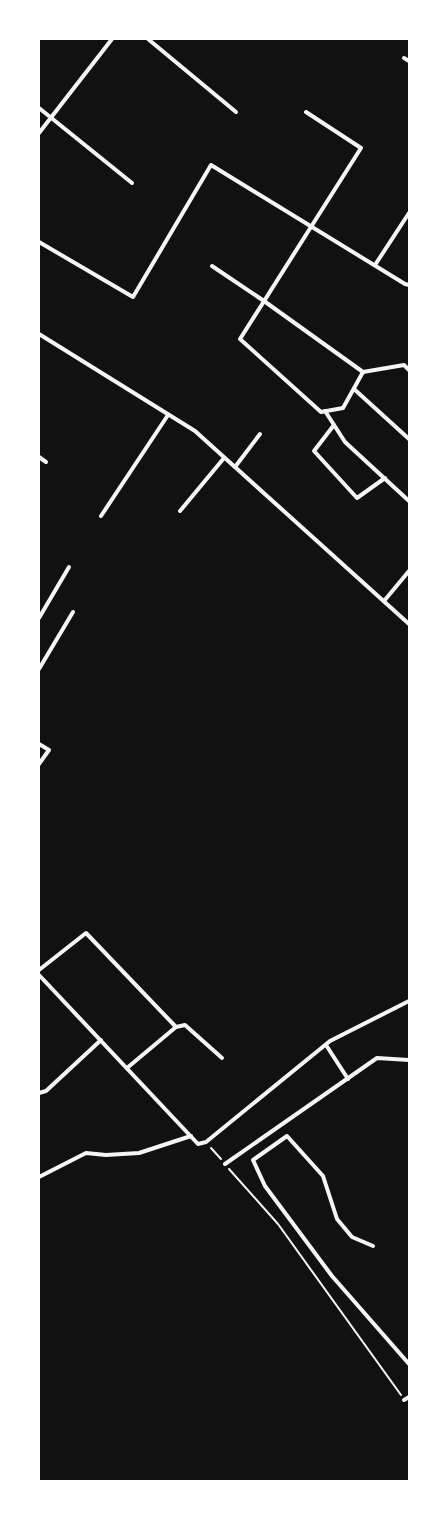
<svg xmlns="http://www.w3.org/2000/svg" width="448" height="1520" viewBox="0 0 448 1520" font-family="Barlow,sans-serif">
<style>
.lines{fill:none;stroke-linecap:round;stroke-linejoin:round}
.path{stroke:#f5f5f5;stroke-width:2}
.minor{stroke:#f5f5f5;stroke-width:4}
</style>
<rect width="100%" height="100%" fill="#111"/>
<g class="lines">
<g class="path">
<path d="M 211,1148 L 221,1159"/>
<path d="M 229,1169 L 278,1224 L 401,1395"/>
</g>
<g class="minor">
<path d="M 148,39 L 236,112"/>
<path d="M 404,58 L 409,61"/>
<path d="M 39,108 L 132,183"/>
<path d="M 306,112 L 361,148 L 240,339 L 321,412 L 343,408 L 363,372"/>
<path d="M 39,133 L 112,39"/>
<path d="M 39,242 L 133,297 L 211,165 L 405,284 L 409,285"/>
<path d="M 375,265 L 409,213"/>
<path d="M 212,266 L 264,301 L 363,372 L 404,365 L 409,370"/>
<path d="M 39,334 L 195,431 L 409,624"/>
<path d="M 354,389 L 409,439"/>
<path d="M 325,411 L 345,442 L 409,501"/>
<path d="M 334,425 L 314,451 L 357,498 L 385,478"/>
<path d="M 39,457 L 46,462"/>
<path d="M 235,467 L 260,434"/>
<path d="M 180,511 L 224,458"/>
<path d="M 101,516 L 168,415"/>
<path d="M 384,601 L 409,571"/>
<path d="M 39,618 L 69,567"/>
<path d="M 39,669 L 73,612"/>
<path d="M 39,744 L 49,750 L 39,764"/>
<path d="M 39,970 L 86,933 L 176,1027"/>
<path d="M 39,975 L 198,1144 L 206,1142 L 330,1041 L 409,1001"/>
<path d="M 326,1045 L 348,1079"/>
<path d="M 127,1068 L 176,1027 L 185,1025 L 222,1058"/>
<path d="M 39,1093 L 46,1091 L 101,1040"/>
<path d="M 225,1164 L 377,1058 L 409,1060"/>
<path d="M 39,1177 L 86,1153 L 106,1155 L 139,1153 L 191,1136"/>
<path d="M 373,1246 L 352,1237 L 337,1219 L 323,1176 L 287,1136 L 253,1160 L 265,1186 L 332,1276 L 409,1364"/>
<path d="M 404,1400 L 409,1397"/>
</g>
</g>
<rect width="448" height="1520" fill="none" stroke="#ffffff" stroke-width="80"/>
</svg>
